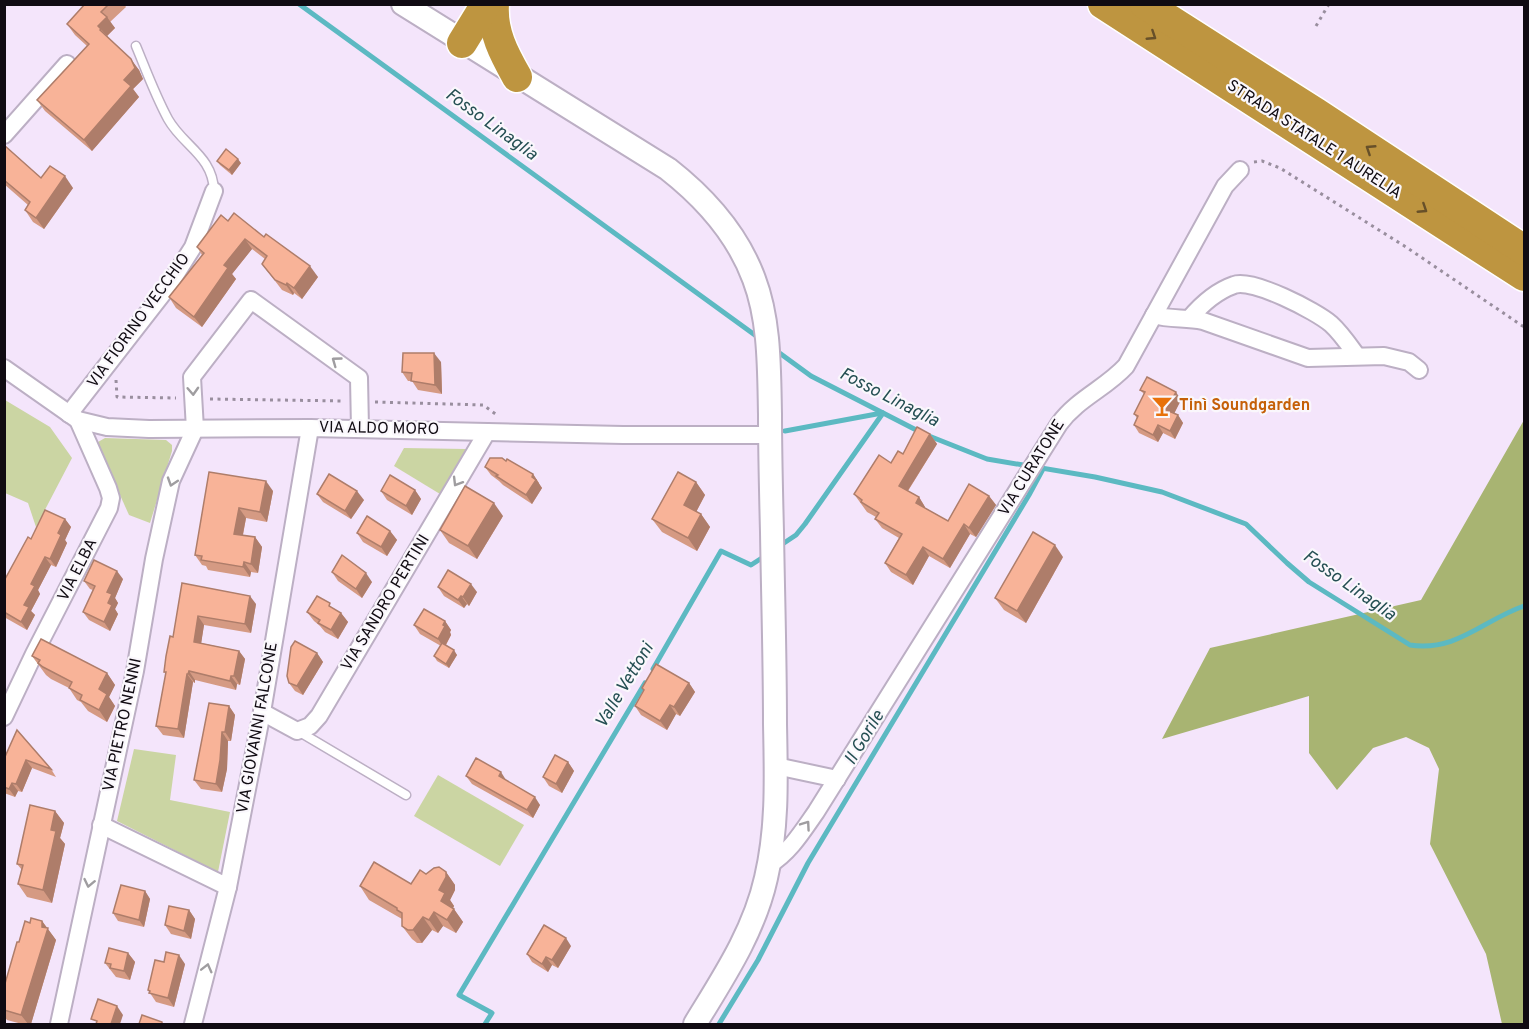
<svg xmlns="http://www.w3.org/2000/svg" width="1529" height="1029" viewBox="0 0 1529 1029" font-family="Overpass,sans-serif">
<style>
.green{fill:#cbd5a3}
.forest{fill:#a8b472}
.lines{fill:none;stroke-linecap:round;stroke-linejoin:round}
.stream{stroke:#5cb9c2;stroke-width:5}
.lane-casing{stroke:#bcafc4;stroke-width:11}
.street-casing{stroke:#bcafc4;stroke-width:20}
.secondary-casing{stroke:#bcafc4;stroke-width:26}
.highway-casing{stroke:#fff;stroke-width:33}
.path{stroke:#998e9e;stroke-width:3;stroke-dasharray:3 4.5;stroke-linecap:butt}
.lane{stroke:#fff;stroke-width:8}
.street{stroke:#fff;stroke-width:16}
.secondary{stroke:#fff;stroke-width:22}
.highway{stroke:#be9540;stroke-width:30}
.wall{fill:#d59a83}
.shaded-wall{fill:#ae7d6a}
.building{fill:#f8b398;stroke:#ae7d6a;stroke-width:1.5}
.oneway{stroke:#675029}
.oneway2{stroke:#9f9da0}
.labels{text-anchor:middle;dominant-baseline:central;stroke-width:4.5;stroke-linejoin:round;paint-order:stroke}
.street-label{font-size:16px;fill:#100b12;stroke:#faf7fc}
.food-label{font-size:16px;font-weight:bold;fill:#c56008;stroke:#faf7fc;text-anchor:start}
.water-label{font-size:18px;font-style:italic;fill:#254f53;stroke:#faf7fc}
</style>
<rect width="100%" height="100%" fill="#f4e5fb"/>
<g class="green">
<path d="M 5,400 L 50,427 L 72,458 L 36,527 L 28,503 L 5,493 Z"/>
<path d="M 105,438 L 166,440 L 172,445 L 172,451 L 150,523 L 129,515 L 98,446 L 98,442 Z"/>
<path d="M 404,448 L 466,449 L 440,494 L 394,466 Z"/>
<path d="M 134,749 L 176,755 L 170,800 L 230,812 L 218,872 L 117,821 Z"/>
<path d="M 438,775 L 524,825 L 500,866 L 414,816 Z"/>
</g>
<path class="forest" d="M 1524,420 L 1524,1024 L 1502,1024 L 1486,954 L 1430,844 L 1439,769 L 1429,748 L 1406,737 L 1373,748 L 1337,790 L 1309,753 L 1309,696 L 1162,739 L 1210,648 L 1421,600 Z"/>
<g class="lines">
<g class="stream">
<path d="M 299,4 L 759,338"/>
<path d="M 774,349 L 811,376 L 924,434 L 987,459 L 1095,477 L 1162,492 L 1246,524 L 1287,563 L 1309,582 L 1410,645 C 1457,652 1483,620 1524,606"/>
<path d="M 785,431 L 882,413"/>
<path d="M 778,547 L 796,535 L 805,524 L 883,413"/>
<path d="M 653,669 L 721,551 L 751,565 L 765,556"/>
<path d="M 485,1024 L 492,1013 L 459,995 L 645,683"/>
<path d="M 719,1024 L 758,960 L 808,863 L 1029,495 L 1043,469"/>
</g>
<defs>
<g id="lane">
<path d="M 136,46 C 146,70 155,95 168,119 C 183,146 213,156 214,191"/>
<path d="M 298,731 L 406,795"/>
</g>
<g id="street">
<path d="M 4,135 L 67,64"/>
<path d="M 1154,315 C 1170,320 1187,317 1203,321 L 1308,358 L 1384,356 L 1409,362 L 1419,370"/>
<path d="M 1190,318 C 1201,305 1217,291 1234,285 C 1252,278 1316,311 1331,324 C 1341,333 1349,345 1357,356"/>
<path d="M 4,368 L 78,420 L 107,427 L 149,429 L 310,428 L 623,435 L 770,435"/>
<path d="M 69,414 L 167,288 L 193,247 L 214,191"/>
<path d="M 262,712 L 297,731 L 310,726 L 319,716 L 487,432"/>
<path d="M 4,717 L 34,654 L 109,508 L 111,498 L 108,488 L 78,420"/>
<path d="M 776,766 L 837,779"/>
<path d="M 101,825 L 228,887"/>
<path d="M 769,865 C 790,852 802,832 816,812 L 1059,424 C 1077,399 1106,388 1126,366 L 1225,186 L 1240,170"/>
<path d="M 59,1024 L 135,671 L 154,559 L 171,481 L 195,429 L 192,377 L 251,300 L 359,378 L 360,429"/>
<path d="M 193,1024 L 228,887 L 262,712 L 310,428"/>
</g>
<path id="secondary" d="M 403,4 L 668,169 C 705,198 737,233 754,279 C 770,321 769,369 770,414 C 770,453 771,493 772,532 C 773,596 775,660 775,724 C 776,776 778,827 766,878 C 754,932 723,978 695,1024"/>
<g id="highway">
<path d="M 494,4 C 492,32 504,54 517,77"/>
<path d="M 1103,4 L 1524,276"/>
<path d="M 1145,4 L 1316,113 L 1524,250"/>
<path d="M 462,43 L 486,4"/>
</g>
</defs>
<use href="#lane" class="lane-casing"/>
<use href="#street" class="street-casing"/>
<use href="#secondary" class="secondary-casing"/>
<use href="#highway" class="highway-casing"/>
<g class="path">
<path d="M 1316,26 L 1329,4"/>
<path d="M 1254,162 L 1262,161 L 1280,168 L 1406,247 L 1524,327"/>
<path d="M 116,380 L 117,397 L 176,398"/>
<path d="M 210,399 L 344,401"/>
<path d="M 375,402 L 483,405 L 497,415"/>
</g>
<use href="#lane" class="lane"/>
<use href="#street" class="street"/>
<use href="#secondary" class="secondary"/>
<use href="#highway" class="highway"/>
</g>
<g class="wall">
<path d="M 85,4 L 124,4 L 126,7 L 110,22 L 115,28 L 107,36 L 139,70 L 143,79 L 133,89 L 139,97 L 92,151 L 45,111 L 37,100 L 87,46 L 75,35 L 67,24 Z"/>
<path d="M 4,145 L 41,178 L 73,188 L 44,229 L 33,222 L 25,210 L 28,205 L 4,184 Z"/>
<path d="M 217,161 L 241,163 L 232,175 L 220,165 Z"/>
<path d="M 228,221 L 264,237 L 318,277 L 302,299 L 294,293 L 293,295 L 282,290 L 262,264 L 265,259 L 252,249 L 232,274 L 236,279 L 202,327 L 176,308 L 169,297 L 202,255 L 197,247 Z"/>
<path d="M 441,362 L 442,394 L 418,390 L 412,381 L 408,381 L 402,372 Z"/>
<path d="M 1140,390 L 1181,400 L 1174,413 L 1178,415 L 1183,423 L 1175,439 L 1163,433 L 1158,442 L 1139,433 L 1134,425 L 1137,418 L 1134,414 L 1144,394 Z"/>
<path d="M 930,434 L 937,444 L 908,491 L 919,497 L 925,507 L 925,508 L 948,521 L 989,496 L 996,505 L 976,537 L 970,534 L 950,568 L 929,556 L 913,585 L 891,572 L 885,563 L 899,538 L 882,528 L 875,519 L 876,517 L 867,512 L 854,494 L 891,463 Z"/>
<path d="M 506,461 L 533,474 L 539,483 L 539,484 L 542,488 L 532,504 L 503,485 L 499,481 L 491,475 L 485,467 Z"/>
<path d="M 209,472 L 273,491 L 267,522 L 246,518 L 243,535 L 255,537 L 262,547 L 258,573 L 251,572 L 250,577 L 208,570 L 206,566 L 202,565 L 195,555 Z"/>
<path d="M 696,482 L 705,495 L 696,512 L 701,514 L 710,527 L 697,551 L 662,532 L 652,519 Z"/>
<path d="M 415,490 L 421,499 L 412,515 L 387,500 L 381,491 Z"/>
<path d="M 317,494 L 364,500 L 351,519 L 323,502 Z"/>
<path d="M 503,516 L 477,559 L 449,543 L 440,530 Z"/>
<path d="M 65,519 L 71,527 L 65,540 L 67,543 L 56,567 L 51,565 L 38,590 L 40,594 L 31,611 L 35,615 L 27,630 L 4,617 L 4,581 L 31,539 Z"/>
<path d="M 390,531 L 397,540 L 387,556 L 363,542 L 357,533 Z"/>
<path d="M 1063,557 L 1026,623 L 1004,610 L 995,598 Z"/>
<path d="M 332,572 L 372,582 L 362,598 L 338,581 Z"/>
<path d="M 123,579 L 115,598 L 118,603 L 115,609 L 118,614 L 110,631 L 89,620 L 83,612 L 93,590 L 90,589 L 84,581 Z"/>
<path d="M 182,583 L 256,604 L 251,633 L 204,625 L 201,643 L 239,651 L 245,659 L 240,685 L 237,684 L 236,690 L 195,680 L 195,683 L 193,682 L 184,738 L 163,735 L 156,726 L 166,674 L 164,672 L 173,637 Z"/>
<path d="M 438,587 L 477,592 L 469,606 L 467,604 L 464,608 L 444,596 Z"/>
<path d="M 334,609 L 341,613 L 348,622 L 338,639 L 325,632 L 320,626 L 314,621 L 307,612 Z"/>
<path d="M 445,621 L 451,630 L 450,632 L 451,635 L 446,645 L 457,655 L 449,668 L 437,661 L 434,656 L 441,646 L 420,634 L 414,625 Z"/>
<path d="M 317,653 L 323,662 L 303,695 L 295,691 L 289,683 Z"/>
<path d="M 32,656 L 107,673 L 115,685 L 109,697 L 115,706 L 107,722 L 88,711 L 81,702 L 77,700 L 69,688 L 51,679 L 46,675 Z"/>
<path d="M 689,683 L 695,692 L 680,716 L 676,714 L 667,730 L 641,715 L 635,706 L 644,691 L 642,688 Z"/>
<path d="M 229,706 L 235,715 L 231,741 L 228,741 L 227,769 L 222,792 L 201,789 L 194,780 Z"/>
<path d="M 17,730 L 51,769 L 56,777 L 32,768 L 22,792 L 18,791 L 15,797 L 4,793 L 4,759 Z"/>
<path d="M 568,762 L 574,771 L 562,793 L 549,786 L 543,777 Z"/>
<path d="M 466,776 L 506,780 L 540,805 L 533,818 L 472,784 Z"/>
<path d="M 55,811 L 64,823 L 60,838 L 65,844 L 52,903 L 27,897 L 18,884 L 22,870 L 17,864 Z"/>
<path d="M 446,872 L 455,885 L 455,890 L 450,900 L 454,906 L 453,908 L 463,922 L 456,933 L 443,926 L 438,933 L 432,930 L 422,943 L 417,943 L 412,939 L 402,926 L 402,919 L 369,900 L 360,886 L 411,884 L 426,874 Z"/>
<path d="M 145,891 L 150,899 L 144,927 L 118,921 L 113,913 Z"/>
<path d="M 189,910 L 195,919 L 191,939 L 171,934 L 165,925 Z"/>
<path d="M 42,921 L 56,940 L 31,1024 L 22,1024 L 7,1020 L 4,1016 L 4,987 L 19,942 L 30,923 Z"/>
<path d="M 571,946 L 558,968 L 552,965 L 548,972 L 532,962 L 527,954 Z"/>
<path d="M 128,953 L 135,962 L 130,980 L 116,977 L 105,963 Z"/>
<path d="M 164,962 L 185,964 L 174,1007 L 156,1002 L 148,990 Z"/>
</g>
<g class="shaded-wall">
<path d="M 107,17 L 115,28 L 107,36 L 98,26 Z"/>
<path d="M 131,59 L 139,70 L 143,79 L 133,89 L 139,97 L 92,151 L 84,140 L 124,80 Z"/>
<path d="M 238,159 L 241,163 L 232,175 L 229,170 Z"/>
<path d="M 65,176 L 73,188 L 44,229 L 36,218 Z"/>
<path d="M 245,239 L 252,249 L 232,274 L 236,279 L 202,327 L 194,317 L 224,265 Z"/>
<path d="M 310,266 L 318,277 L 302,299 L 294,288 Z"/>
<path d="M 287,283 L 294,293 L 293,295 L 286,285 Z"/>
<path d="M 434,353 L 441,362 L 442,394 L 435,385 Z"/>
<path d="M 1176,392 L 1181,400 L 1172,418 L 1166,410 Z"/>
<path d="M 1178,415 L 1183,423 L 1175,439 L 1170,431 Z"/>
<path d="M 1158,425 L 1163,433 L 1158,442 L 1153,435 Z"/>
<path d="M 930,434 L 937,444 L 905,495 L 899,486 Z"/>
<path d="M 533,474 L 542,488 L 532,504 L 526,495 Z"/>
<path d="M 266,481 L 273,491 L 267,522 L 260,512 Z"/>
<path d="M 696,482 L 705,495 L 693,518 L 684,505 Z"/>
<path d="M 415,490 L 421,499 L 412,515 L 406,506 Z"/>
<path d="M 357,491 L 364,500 L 351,519 L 345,511 Z"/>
<path d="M 989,496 L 996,505 L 976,537 L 969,528 Z"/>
<path d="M 919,497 L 925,507 L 922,512 L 916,503 Z"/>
<path d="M 494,503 L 503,516 L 477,559 L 468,546 Z"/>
<path d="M 239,508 L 246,518 L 241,544 L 234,534 Z"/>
<path d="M 701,514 L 710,527 L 697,551 L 688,538 Z"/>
<path d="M 65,519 L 71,527 L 65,540 L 67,543 L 56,567 L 50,559 L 58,533 Z"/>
<path d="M 964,524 L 970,534 L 950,568 L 943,559 Z"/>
<path d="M 390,531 L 397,540 L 387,556 L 381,547 Z"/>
<path d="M 255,537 L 262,547 L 258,573 L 251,564 Z"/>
<path d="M 1055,545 L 1063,557 L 1026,623 L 1017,611 Z"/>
<path d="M 923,547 L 929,556 L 913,585 L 906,575 Z"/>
<path d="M 45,557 L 51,565 L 38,590 L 40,594 L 31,611 L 35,615 L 27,630 L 21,622 L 24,605 L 31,584 Z"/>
<path d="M 244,562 L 251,572 L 250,577 L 243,567 Z"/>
<path d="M 117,571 L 123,579 L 115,598 L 118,603 L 115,609 L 118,614 L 110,631 L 104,622 L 108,603 L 107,592 Z"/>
<path d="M 366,573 L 372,582 L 362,598 L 356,589 Z"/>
<path d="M 471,584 L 477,592 L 469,606 L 463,597 Z"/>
<path d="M 250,596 L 256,604 L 251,633 L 245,624 Z"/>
<path d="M 461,596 L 467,604 L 464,608 L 458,600 Z"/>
<path d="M 341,613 L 348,622 L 338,639 L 331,630 Z"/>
<path d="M 198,616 L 204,625 L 200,651 L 194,642 Z"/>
<path d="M 445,621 L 451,630 L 450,632 L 451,635 L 444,648 L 438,639 Z"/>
<path d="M 454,650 L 457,655 L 449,668 L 446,664 Z"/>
<path d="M 239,651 L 245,659 L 240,685 L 234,676 Z"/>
<path d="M 317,653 L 323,662 L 303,695 L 297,686 Z"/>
<path d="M 189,671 L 195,680 L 195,683 L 188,674 Z"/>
<path d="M 107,673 L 115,685 L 109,697 L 115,706 L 107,722 L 99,710 L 99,689 Z"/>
<path d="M 187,674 L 193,682 L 184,738 L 178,729 Z"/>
<path d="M 231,676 L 237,684 L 236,690 L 230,681 Z"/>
<path d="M 689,683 L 695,692 L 680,716 L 674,707 Z"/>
<path d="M 670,705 L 676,714 L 667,730 L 660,721 Z"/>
<path d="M 229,706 L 235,715 L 231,741 L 225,732 Z"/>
<path d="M 222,732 L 228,741 L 227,769 L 222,792 L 216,784 Z"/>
<path d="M 26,760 L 32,768 L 22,792 L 16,784 Z"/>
<path d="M 568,762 L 574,771 L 562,793 L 556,784 Z"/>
<path d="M 501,772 L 506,780 L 504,784 L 499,776 Z"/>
<path d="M 12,783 L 18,791 L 15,797 L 9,789 Z"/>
<path d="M 535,797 L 540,805 L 533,818 L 527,810 Z"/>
<path d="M 55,811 L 64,823 L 60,838 L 65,844 L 52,903 L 43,890 L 51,830 Z"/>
<path d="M 446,872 L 455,885 L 455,890 L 450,900 L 454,906 L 450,914 L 441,901 L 439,890 Z"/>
<path d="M 145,891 L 150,899 L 144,927 L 139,920 Z"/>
<path d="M 454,909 L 463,922 L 456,933 L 447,920 Z"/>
<path d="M 189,910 L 195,919 L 191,939 L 184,931 Z"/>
<path d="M 434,912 L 443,926 L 438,933 L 429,920 Z"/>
<path d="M 423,917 L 432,930 L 422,943 L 413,930 Z"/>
<path d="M 42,921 L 56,940 L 31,1024 L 28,1024 L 21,1015 L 42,927 Z"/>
<path d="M 566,938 L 571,946 L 558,968 L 552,960 Z"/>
<path d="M 128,953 L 135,962 L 130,980 L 124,971 Z"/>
<path d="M 179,955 L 185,964 L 174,1007 L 168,998 Z"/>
<path d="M 546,957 L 552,965 L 548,972 L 542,964 Z"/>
<path d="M 117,1006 L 123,1015 L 120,1024 L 111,1024 Z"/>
</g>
<g class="building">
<path d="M 85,4 L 109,4 L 101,12 L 107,17 L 98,26 L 101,29 L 100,30 L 131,59 L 135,68 L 124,80 L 131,86 L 84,140 L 37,100 L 89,44 L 67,24 Z"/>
<path d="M 4,145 L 41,178 L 50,166 L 65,176 L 36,218 L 25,210 L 30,202 L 4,180 Z"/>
<path d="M 226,149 L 238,159 L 229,170 L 217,161 Z"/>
<path d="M 234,213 L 264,237 L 266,234 L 310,266 L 294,288 L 287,283 L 286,285 L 275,280 L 262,264 L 267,256 L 245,239 L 224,265 L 228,268 L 194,317 L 169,297 L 204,253 L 197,247 L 221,215 L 228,221 Z"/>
<path d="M 403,353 L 434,353 L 435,385 L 411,381 L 412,373 L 402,372 Z"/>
<path d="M 1147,377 L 1176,392 L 1166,410 L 1178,415 L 1170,431 L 1158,425 L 1153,435 L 1134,425 L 1138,416 L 1134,414 L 1145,392 L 1140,390 Z"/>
<path d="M 917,427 L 930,434 L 899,486 L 919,497 L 916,503 L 948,521 L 969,484 L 989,496 L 969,528 L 964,524 L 943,559 L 923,547 L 906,575 L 885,563 L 902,534 L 875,519 L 879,513 L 861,502 L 862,500 L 854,494 L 879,455 L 891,463 L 898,451 L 903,454 Z"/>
<path d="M 490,458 L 502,458 L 506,461 L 507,459 L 533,474 L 532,477 L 536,480 L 526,495 L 496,476 L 498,475 L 485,467 Z"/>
<path d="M 209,472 L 266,481 L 260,512 L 239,508 L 234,534 L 255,537 L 251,564 L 244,562 L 243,567 L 201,560 L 202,556 L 195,555 Z"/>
<path d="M 678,472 L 696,482 L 684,505 L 701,514 L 688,538 L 652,519 Z"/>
<path d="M 329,474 L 357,491 L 345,511 L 317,494 Z"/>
<path d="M 390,475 L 415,490 L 406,506 L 381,491 Z"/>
<path d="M 465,486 L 494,503 L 468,546 L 440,530 Z"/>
<path d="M 45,510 L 65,519 L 58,533 L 61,535 L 50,559 L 45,557 L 31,584 L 35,586 L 24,605 L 29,607 L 21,622 L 4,612 L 4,581 L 28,537 L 31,539 Z"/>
<path d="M 367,516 L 390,531 L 381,547 L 357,533 Z"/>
<path d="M 1033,532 L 1055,545 L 1017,611 L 995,598 Z"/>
<path d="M 342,555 L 366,573 L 356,589 L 332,572 Z"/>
<path d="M 94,560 L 117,571 L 107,592 L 112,594 L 108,603 L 112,605 L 104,622 L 83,612 L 95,586 L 84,581 Z"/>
<path d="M 448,570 L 471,584 L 463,597 L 461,596 L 458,600 L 438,587 Z"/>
<path d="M 182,583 L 250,596 L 245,624 L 198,616 L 194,642 L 239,651 L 234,676 L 231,676 L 230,681 L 189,671 L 188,674 L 187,674 L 178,729 L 156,726 L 166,672 L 164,672 L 166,656 L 170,636 L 173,637 Z"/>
<path d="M 317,596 L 330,603 L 329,606 L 341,613 L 331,630 L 318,623 L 320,620 L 307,612 Z"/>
<path d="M 424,609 L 445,621 L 443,625 L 445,626 L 438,639 L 414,625 Z"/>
<path d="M 41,639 L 107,673 L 99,689 L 107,694 L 99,710 L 80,700 L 82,695 L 69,688 L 72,682 L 43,667 L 38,663 L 40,660 L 32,656 Z"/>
<path d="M 295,641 L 317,653 L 297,686 L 289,683 L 287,676 L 291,647 Z"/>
<path d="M 442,643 L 454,650 L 446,664 L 434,656 Z"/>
<path d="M 656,664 L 689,683 L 674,707 L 670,705 L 660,721 L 635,706 L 644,690 L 642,688 Z"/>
<path d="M 209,703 L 229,706 L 225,732 L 222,732 L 220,760 L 216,784 L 194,780 Z"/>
<path d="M 17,730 L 51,769 L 26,760 L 16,784 L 12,783 L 9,789 L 4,787 L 4,759 Z"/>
<path d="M 555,755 L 568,762 L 556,784 L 543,777 Z"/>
<path d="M 476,758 L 501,772 L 499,776 L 535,797 L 527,810 L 466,776 Z"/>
<path d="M 30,805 L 55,811 L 51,830 L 56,831 L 43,890 L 18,884 L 23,865 L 17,864 Z"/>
<path d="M 374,862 L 411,884 L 420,870 L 426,874 L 434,868 L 439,867 L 446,872 L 446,877 L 439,890 L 445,893 L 441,901 L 454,909 L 447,920 L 434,912 L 429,920 L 423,917 L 413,930 L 408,930 L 402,926 L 402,913 L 397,910 L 397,908 L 360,886 Z"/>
<path d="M 121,885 L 145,891 L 139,920 L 113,913 Z"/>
<path d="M 169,906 L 189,910 L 184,931 L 165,925 Z"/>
<path d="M 31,918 L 42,921 L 42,927 L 48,928 L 21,1015 L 4,1010 L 4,987 L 17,942 L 19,942 L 25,921 L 30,923 Z"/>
<path d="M 544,925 L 566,938 L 552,960 L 546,957 L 542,964 L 527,954 Z"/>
<path d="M 109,948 L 128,953 L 124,971 L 110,968 L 111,964 L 105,963 Z"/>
<path d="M 166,952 L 179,955 L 168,998 L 149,993 L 150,991 L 148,990 L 155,960 L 164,962 Z"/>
<path d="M 98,999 L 117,1006 L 111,1024 L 96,1024 L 97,1021 L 91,1019 Z"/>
<path d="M 142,1015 L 162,1022 L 162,1024 L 139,1024 Z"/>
</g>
<defs><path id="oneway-chevron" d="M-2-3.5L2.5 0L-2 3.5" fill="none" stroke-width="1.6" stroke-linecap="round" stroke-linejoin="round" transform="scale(1.5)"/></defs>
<g class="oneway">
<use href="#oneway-chevron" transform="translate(1152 36) rotate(33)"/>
<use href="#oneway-chevron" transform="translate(1370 149) rotate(-147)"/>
<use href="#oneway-chevron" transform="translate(1423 209) rotate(33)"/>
</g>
<g class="oneway2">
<use href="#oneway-chevron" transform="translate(336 361) rotate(-144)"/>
<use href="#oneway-chevron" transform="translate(193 391) rotate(87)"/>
<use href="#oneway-chevron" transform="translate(172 482) rotate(108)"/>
<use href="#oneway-chevron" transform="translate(457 482) rotate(121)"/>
<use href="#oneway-chevron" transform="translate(806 825) rotate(-55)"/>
<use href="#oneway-chevron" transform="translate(89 883) rotate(102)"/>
<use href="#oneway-chevron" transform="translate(207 968) rotate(-76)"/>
</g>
<defs>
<symbol id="bar-bare" viewBox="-9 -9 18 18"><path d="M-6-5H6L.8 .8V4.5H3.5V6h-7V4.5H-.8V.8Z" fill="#e8710a" stroke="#faf7fc" stroke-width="2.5" paint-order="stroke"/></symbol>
</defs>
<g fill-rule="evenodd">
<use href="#bar-bare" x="1147" y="391" width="30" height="30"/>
</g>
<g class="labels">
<g class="street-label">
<text transform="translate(1314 140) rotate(33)">STRADA STATALE 1 AURELIA</text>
<text transform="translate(139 321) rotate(-54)">VIA FIORINO VECCHIO</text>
<text transform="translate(379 429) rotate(1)">VIA ALDO MORO</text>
<text transform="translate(1032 468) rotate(-58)">VIA CURATONE</text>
<text transform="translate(78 570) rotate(-63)">VIA ELBA</text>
<text transform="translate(386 603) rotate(-59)">VIA SANDRO PERTINI</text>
<text transform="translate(123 725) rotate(-78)">VIA PIETRO NENNI</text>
<text transform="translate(258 728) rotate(-80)">VIA GIOVANNI FALCONE</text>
</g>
<g class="food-label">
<text x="1179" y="406">Tinì Soundgarden</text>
</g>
<g class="water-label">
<text transform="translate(491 125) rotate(36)">Fosso Linaglia</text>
<text transform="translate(889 398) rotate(27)">Fosso Linaglia</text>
<text transform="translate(1349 586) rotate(35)">Fosso Linaglia</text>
<text transform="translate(625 686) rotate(-59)">Valle Vettoni</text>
<text transform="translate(865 738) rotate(-59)">Il Gorile</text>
</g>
</g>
<rect width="1529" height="1029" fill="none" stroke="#100b12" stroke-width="12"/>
</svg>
